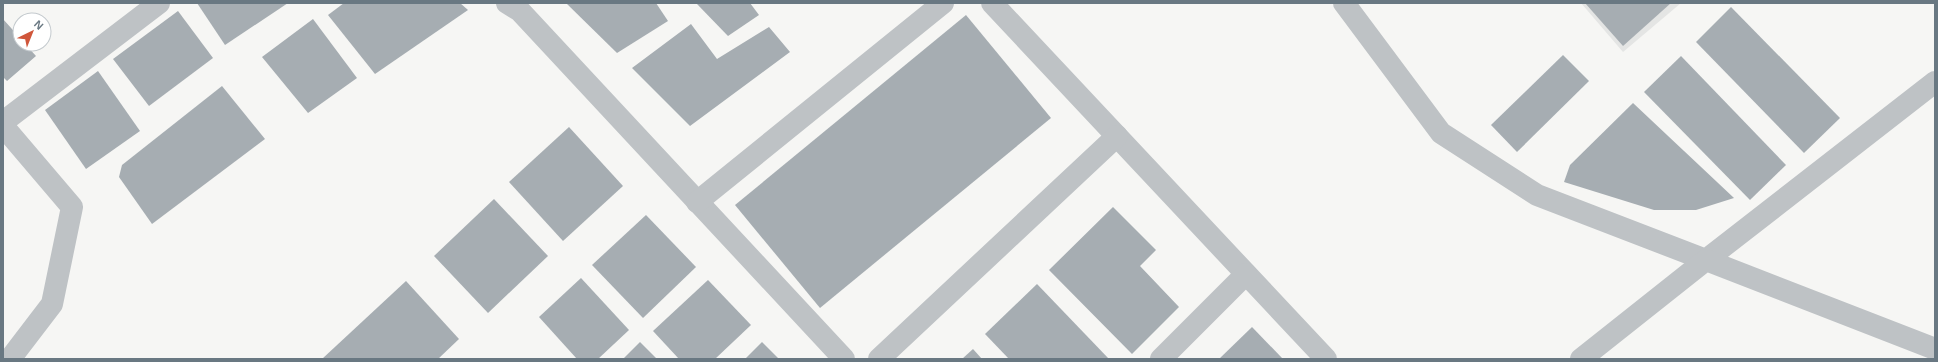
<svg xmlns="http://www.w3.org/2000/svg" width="1938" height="362" viewBox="0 0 1938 362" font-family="Arial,sans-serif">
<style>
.built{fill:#e4e5e4}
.building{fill:#a6adb2}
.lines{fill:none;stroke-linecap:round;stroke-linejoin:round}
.street{stroke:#bec2c5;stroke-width:22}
</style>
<rect width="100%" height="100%" fill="#f6f6f4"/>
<path class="built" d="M 1581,3 L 1681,3 L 1623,52 Z"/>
<g class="building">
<path d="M 197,3 L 288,3 L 225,45 Z"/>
<path d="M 344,3 L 460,3 L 468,10 L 375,74 L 328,15 Z"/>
<path d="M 566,3 L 656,3 L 668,21 L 617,53 Z"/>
<path d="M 696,3 L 750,3 L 759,15 L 728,36 Z"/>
<path d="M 1585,3 L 1671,3 L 1623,46 Z"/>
<path d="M 1731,7 L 1840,118 L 1804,153 L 1696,42 Z"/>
<path d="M 178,11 L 213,58 L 149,106 L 113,59 Z"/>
<path d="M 966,15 L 1051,118 L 820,308 L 735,205 Z"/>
<path d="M 3,19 L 20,38 L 20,44 L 25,44 L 36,56 L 7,81 L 3,77 Z"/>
<path d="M 313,19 L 357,78 L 308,113 L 262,57 Z"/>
<path d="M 691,24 L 717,59 L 769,27 L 790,52 L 690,126 L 632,68 Z"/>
<path d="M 1563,55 L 1589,81 L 1517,152 L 1491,125 Z"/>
<path d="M 1681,56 L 1786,165 L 1750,200 L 1644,92 Z"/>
<path d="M 98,71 L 140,131 L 86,169 L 45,110 Z"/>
<path d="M 222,86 L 265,139 L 152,224 L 119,177 L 122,165 Z"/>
<path d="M 1633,103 L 1734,198 L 1696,210 L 1654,210 L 1564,182 L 1570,165 Z"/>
<path d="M 569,127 L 623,186 L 563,241 L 509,182 Z"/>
<path d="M 494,199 L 548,256 L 488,313 L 434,256 Z"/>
<path d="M 1113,207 L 1156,250 L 1140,266 L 1179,307 L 1132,354 L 1049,270 Z"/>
<path d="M 646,215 L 696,267 L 643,318 L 592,265 Z"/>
<path d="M 581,278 L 629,330 L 598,359 L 577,359 L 539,317 Z"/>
<path d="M 708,280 L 751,325 L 715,359 L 679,359 L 653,331 Z"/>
<path d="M 406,281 L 459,339 L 438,359 L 322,359 Z"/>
<path d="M 1037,284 L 1109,359 L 1009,359 L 985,334 Z"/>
<path d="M 1252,327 L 1283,359 L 1219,359 Z"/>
<path d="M 640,342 L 657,359 L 623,359 Z"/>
<path d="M 762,342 L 779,359 L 745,359 Z"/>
<path d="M 973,349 L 982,359 L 962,359 Z"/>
</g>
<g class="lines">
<g class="street">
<path d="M 507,3 L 520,11 L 844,359"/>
<path d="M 992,3 L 1326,359"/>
<path d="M 1344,3 L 1441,133 L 1537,195 L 1706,260 L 1935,82"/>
<path d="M 3,122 L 159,3"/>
<path d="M 3,126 L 72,207 L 52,304 L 10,359"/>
<path d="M 697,202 L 943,3"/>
<path d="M 879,359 L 1117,136"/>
<path d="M 1161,359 L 1246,274"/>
<path d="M 1581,359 L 1706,260 L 1935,349"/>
</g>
</g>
<rect width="1938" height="362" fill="none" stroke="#697882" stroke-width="8"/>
<g transform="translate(32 32) rotate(43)"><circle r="19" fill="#ffffff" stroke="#c3c9cd"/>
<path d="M0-3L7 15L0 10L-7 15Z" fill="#d0563a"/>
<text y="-6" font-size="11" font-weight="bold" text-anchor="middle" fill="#697882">N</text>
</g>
</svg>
